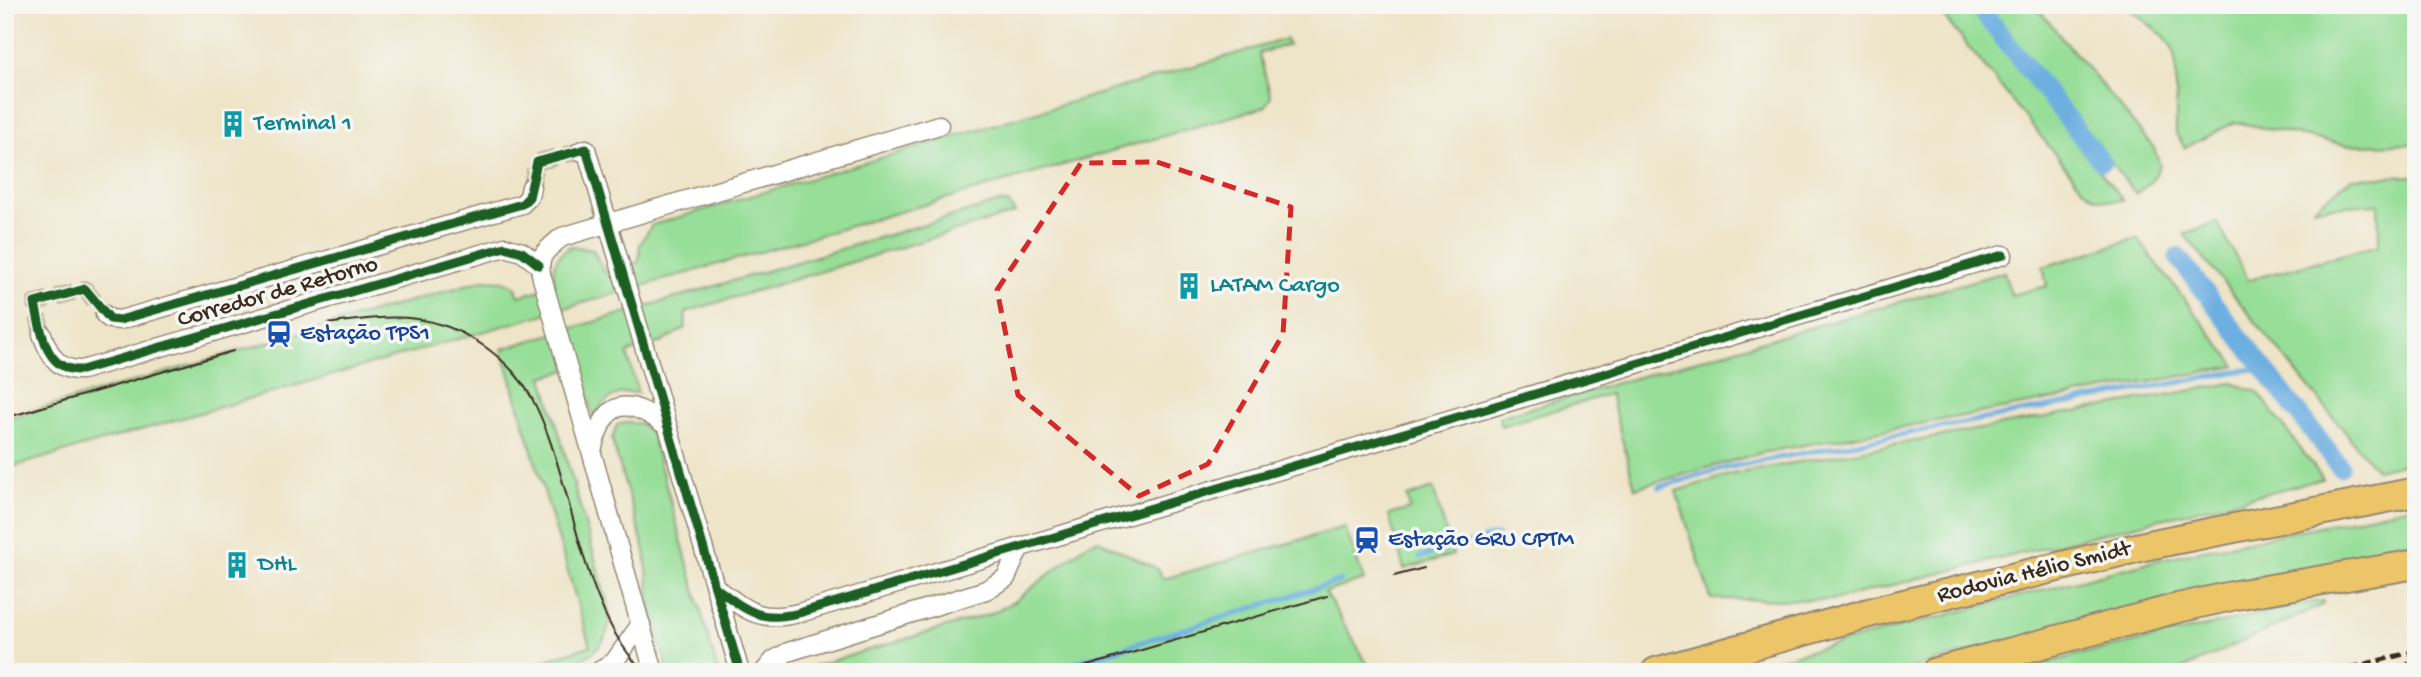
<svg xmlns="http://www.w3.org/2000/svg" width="2421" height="677" viewBox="0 0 2421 677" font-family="'Gochi Hand',sans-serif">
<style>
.green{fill:#97de98;stroke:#69845b;stroke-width:2}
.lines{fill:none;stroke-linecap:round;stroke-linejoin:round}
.stream{stroke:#6dafe1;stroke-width:5}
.canal{stroke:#6dafe1;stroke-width:19}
.minor-tunnel{stroke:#cabfa6;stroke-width:18;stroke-dasharray:18 9;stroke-linecap:butt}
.minor-casing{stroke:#948773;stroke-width:21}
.primary-casing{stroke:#948773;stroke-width:32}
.minor{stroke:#fff;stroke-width:18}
.primary{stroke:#edc569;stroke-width:28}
.tram{stroke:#3b2a1e;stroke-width:2}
.rail{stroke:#3b2a1e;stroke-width:5;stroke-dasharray:10 5;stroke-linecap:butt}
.cycleway-casing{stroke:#f6f6f2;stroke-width:13}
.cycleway{stroke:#1b5e20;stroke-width:9}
.marked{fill:none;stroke:#d62828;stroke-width:5;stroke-dasharray:14 9;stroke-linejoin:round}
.labels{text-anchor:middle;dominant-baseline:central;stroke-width:7;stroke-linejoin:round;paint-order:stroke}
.culture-label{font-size:24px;fill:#0d838f;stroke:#f6f6f2;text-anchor:start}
.street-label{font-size:24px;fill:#3b2a1e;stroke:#f6f6f2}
.transit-label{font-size:24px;fill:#164399;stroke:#f6f6f2;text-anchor:start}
</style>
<rect width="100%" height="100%" fill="#f6f6f2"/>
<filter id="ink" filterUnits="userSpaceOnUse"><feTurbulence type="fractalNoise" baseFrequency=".0143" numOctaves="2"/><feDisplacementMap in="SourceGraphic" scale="14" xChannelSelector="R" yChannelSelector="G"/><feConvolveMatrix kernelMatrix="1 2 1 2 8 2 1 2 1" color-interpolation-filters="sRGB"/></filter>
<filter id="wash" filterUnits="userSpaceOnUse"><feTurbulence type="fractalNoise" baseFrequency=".00686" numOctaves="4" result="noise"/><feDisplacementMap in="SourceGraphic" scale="28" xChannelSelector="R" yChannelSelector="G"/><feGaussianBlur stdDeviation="1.57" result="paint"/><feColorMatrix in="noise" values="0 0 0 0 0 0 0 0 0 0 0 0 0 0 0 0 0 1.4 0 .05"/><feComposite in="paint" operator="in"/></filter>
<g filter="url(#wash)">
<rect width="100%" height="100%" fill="#eee4c8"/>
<g class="green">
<path d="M 1930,5 L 1967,5 L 2123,200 C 2104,202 2095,200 2082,187 L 1940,12 Z"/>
<path d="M 1987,5 L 2035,5 L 2154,148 L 2160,165 L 2152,181 L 2136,194 Z"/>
<path d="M 2124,5 L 2416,5 L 2416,144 L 2346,145 L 2235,122 L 2185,148 L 2176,134 L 2176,64 L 2172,48 L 2165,37 Z"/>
<path d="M 1286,39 L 1288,45 L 1259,53 L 1271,97 L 1265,107 L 5,469 L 5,419 L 483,280 L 504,281 L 515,286 L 519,296 L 555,286 C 551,266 554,256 571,246 L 593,250 L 604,272 L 639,262 L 640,244 L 652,225 Z"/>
<path d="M 2416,176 L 2416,461 L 2376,470 L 2184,234 L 2217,222 L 2248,280 L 2379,245 L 2378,204 L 2313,208 L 2352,178 Z"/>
<path d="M 1000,202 L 1009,204 L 1015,213 L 686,312 L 685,328 L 662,342 L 627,353 L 638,393 C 615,390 606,399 593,416 L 580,366 L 543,377 L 607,601 C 608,608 610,616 609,623 C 604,667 543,672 509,672 L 590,646 L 502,349 Z"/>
<path d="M 2137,238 L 2236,366 L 1761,453 L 1635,488 L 1610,394 L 1501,426 L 1499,417 L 2004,272 L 2011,295 L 2047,286 L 2043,267 Z"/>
<path d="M 2232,383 L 2258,392 L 2323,479 L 1832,600 L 1711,599 L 1676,491 L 1733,474 Z"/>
<path d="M 626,422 L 640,424 L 651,432 L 718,672 L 669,672 L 652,617 L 645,551 L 612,440 L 617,425 Z"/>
<path d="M 1433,488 L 1453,555 L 1404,569 L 1389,515 L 1410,509 L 1407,497 Z"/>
<path d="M 2416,506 L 2416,548 L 2175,598 L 1896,672 L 1729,672 L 2161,559 Z"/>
<path d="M 1345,527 L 1364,580 L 1325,592 L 1372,672 L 794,672 L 990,614 L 1015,601 L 1089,543 L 1098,540 L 1158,569 L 1163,579 Z"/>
<path d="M 2319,601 L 2324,601 L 2323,604 L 2316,608 L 2176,672 L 2015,672 L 2077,655 Z"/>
</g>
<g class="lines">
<g class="stream">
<path d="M 1659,487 L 1730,467 L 2244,370 L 2267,370"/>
<path d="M 1420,557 L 1497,535"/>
<path d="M 1045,672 L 1340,581"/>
</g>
<g class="canal">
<path d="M 1977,5 L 2102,162"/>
<path d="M 2178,257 L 2340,467"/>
</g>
</g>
</g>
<g filter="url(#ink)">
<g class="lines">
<g class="minor-tunnel">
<path d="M 531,187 L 537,162 L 580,151"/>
<path d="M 42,334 L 35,303 L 85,289 L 105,315"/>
</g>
<defs>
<g id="minor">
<path d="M 580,151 L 586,149 L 740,672"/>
<path d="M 105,315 L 110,319 L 120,320 L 522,204 L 529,197 L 531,187"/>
<path d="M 42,334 C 49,355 58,371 82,370 L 505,247 L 522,252 L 539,265"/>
<path d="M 592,451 C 605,397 627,396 668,427"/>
<path d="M 715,587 C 746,610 759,623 799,613 L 2003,255"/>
<path d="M 598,672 L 614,662 L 641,624"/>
<path d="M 654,672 L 542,278 C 536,256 546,250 562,237 L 939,125"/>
<path d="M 764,672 L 774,660 L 788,652 L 986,590 L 1006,578 L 1019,549"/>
</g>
<g id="primary">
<path d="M 1656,672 L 1887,608 L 2153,544 L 2416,492"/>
<path d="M 1936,672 L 2178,608 L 2236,595 L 2416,564"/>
</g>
</defs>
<use href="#minor" class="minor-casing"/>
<use href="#primary" class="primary-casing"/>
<use href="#minor" class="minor"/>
<use href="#primary" class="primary"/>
<g class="tram">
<path d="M 327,324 C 356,320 387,315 417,319 C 459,325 498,350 523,384 C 550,421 567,500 580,544 C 593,589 610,638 644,672"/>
<path d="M 5,418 L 233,351"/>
<path d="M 1394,576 L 1424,568"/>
<path d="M 1066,672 L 1327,596"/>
</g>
<g class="rail">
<path d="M 2335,672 L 2416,651"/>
<path d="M 2378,672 L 2409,664"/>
</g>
<defs>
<g id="cycleway">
<path d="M 539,265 L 522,252 L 505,247 L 82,370 C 45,372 41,331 35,303 L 85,289 L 110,319 L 120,320 L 522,204 L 529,197 L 537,162 L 586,149 L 740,672"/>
<path d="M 715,587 C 746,610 759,623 799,613 L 2003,255"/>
</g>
</defs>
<use href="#cycleway" class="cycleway-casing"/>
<use href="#cycleway" class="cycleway"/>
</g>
</g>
<path class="marked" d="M 1157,162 L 1291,207 L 1283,334 L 1208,464 L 1139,496 L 1018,395 L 997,290 L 1081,163 Z"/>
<defs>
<symbol id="building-bare" viewBox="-9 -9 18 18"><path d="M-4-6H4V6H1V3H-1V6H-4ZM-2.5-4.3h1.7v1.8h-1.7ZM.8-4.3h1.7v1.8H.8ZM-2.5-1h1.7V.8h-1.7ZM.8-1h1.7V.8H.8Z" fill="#0f9aa8" stroke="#f6f6f2" stroke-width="2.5" paint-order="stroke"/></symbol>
<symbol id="station-bare" viewBox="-9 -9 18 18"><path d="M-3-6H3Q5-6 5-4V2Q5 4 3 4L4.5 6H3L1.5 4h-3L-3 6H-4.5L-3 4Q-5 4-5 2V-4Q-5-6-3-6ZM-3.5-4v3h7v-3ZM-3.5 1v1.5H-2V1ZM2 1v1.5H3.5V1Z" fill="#1a4fb4" stroke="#f6f6f2" stroke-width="2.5" paint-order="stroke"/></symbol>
</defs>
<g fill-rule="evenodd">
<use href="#building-bare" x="214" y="105" width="38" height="38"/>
<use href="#building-bare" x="1170" y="267" width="38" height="38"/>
<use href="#station-bare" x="260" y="315" width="38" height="38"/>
<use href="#station-bare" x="1348" y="521" width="38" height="38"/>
<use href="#building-bare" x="218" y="546" width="38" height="38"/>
</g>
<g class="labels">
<g class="culture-label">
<text x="254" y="124">Terminal 1</text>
<text x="1210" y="286">LATAM Cargo</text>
<text x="258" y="565">DHL</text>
</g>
<g class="street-label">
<text transform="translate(278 293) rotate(-16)">Corredor de Retorno</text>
<text transform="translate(2034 573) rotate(-14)">Rodovia Hélio Smidt</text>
</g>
<g class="transit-label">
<text x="300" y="334">Estação TPS1</text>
<text x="1388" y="540">Estação GRU CPTM</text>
</g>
</g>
<rect width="2421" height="677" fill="none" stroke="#f6f6f2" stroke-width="28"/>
</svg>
